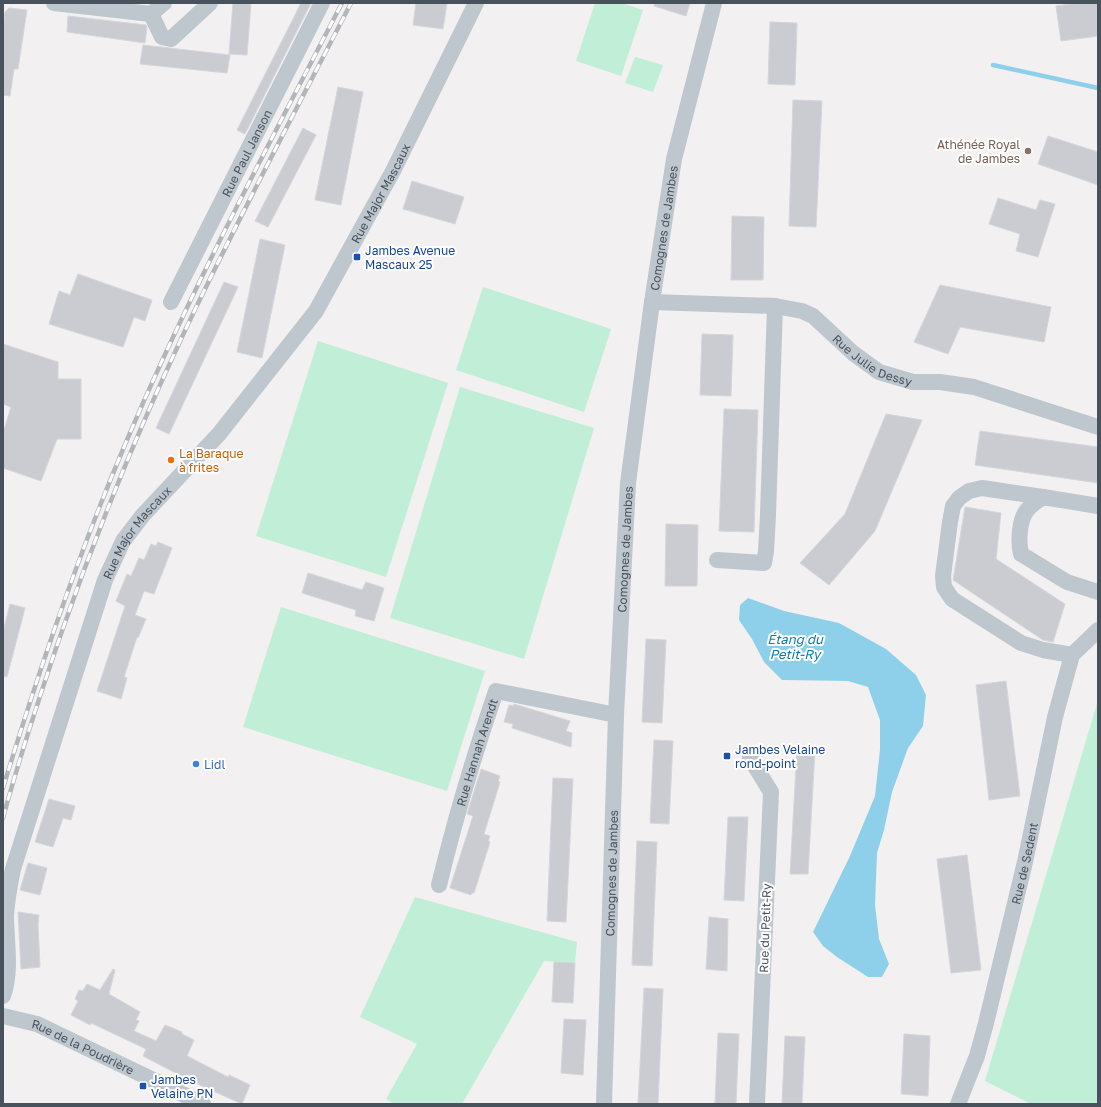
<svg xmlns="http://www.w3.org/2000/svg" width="1101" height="1107" viewBox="0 0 1101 1107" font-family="'Golos Text',sans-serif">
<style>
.green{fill:#c0eed6}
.water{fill:#8ed0ea}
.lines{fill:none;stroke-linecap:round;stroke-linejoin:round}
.stream{stroke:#8ed0ea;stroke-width:4.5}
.building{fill:#caccd2;stroke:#d4d6db}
.street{stroke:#bec6ce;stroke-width:16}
.rail-casing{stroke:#b2b5ba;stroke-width:4.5}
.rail{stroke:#fff;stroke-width:3;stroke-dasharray:9;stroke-linecap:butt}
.education-dot{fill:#8d6e63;stroke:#fff;stroke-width:1.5}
.transit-dot{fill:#1a4fb4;stroke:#fff;stroke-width:1.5}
.food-dot{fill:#e8710a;stroke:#fff;stroke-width:1.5}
.shop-dot{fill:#3f7fe0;stroke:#fff;stroke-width:1.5}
.labels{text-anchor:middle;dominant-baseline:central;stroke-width:4;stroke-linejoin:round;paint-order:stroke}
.education-label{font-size:12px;fill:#785e54;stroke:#fff;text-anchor:end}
.street-label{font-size:12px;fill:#48525d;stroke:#fff}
.transit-label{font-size:12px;fill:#164399;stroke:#fff;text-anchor:start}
.food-label{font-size:12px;fill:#c56008;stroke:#fff;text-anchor:start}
.shop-label{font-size:12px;fill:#366cbe;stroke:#fff;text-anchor:start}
.water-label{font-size:13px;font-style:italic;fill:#107da9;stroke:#fff}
</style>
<rect width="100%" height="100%" fill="#f2f0f0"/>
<g class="green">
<path d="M 595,3 L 622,3 L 643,10 L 621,76 L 576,61 Z"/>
<path d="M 635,57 L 663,65 L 653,92 L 625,83 Z"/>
<path d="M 483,287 L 611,329 L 584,412 L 456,370 Z"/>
<path d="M 318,341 L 448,383 L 386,577 L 256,536 Z"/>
<path d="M 460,387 L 594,428 L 524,659 L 390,618 Z"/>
<path d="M 281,607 L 485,671 L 447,791 L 243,727 Z"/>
<path d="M 1098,700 L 1098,1104 L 1031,1104 L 985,1081 Z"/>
<path d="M 415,897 L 577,942 L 575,963 L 544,961 L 462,1104 L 394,1104 L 386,1099 L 417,1044 L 360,1017 Z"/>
</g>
<path class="water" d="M 748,598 L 784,611 L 839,623 L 886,649 L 916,675 L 926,695 L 923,726 L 908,748 L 892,792 L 884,830 L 877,853 L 875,905 L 879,939 L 889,964 L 882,977 L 868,977 L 837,957 L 823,946 L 813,932 L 850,856 L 875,796 L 880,750 L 880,720 L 868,687 L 848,681 L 782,680 L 764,662 L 752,639 L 739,620 L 740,605 Z"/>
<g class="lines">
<path class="stream" d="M 993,65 L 1098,88"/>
</g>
<g class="building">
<path d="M 233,3 L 251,3 L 247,55 L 229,54 Z"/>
<path d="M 301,3 L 311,3 L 245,134 L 237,130 Z"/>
<path d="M 416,3 L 447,3 L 443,29 L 413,25 Z"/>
<path d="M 655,3 L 690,3 L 686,16 L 654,6 Z"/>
<path d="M 1078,3 L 1098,3 L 1098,36 L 1061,41 L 1056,6 Z"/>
<path d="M 9,8 L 27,10 L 18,69 L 14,69 L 10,96 L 3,95 L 3,29 L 5,12 Z"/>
<path d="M 68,16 L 146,25 L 147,27 L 145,43 L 67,32 Z"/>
<path d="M 770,22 L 797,23 L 795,85 L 768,84 Z"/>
<path d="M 143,45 L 230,55 L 227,73 L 140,64 Z"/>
<path d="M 338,87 L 363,92 L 341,205 L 315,200 Z"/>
<path d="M 793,100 L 822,101 L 816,227 L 789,226 Z"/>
<path d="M 303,128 L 316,135 L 268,227 L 255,221 Z"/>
<path d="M 1048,136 L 1098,152 L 1098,185 L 1038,164 Z"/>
<path d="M 412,181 L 464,197 L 455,224 L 403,209 Z"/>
<path d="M 998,198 L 1036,210 L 1040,200 L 1055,204 L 1038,257 L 1016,251 L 1020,234 L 989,224 Z"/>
<path d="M 732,216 L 764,217 L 763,280 L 731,280 Z"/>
<path d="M 260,239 L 285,245 L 262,358 L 237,352 Z"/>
<path d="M 78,274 L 152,300 L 145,321 L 134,317 L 123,347 L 49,324 L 59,291 L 70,295 Z"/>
<path d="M 224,282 L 238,287 L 169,434 L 156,428 Z"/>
<path d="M 940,285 L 1051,307 L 1044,342 L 960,327 L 948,354 L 914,342 Z"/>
<path d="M 702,334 L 733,335 L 731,396 L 700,395 Z"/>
<path d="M 3,344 L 58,362 L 58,379 L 81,379 L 81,439 L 57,439 L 41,481 L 3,468 L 3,433 L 11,407 L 3,404 Z"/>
<path d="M 724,409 L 758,410 L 754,532 L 719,531 Z"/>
<path d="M 886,414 L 922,420 L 875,531 L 829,585 L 800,563 L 845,514 Z"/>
<path d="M 980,431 L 1098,447 L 1098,483 L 975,465 Z"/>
<path d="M 965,507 L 1001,513 L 996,559 L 1065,604 L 1053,642 L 1043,640 L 953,580 Z"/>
<path d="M 666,524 L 698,525 L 697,586 L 665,586 Z"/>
<path d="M 158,542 L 172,548 L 154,594 L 144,591 L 135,615 L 146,619 L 138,638 L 137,637 L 124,677 L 127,678 L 121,699 L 97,691 L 125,606 L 116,601 L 127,574 L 131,576 L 139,558 L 144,560 L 151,544 L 156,546 Z"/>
<path d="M 308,573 L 362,590 L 366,582 L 384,588 L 374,621 L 355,616 L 356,610 L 302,593 Z"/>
<path d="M 10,604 L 25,608 L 7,677 L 3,676 L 3,632 Z"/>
<path d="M 646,639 L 666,640 L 662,723 L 642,722 Z"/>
<path d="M 1006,681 L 1020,796 L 989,800 L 976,685 Z"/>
<path d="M 514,704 L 570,721 L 566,731 L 572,733 L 571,747 L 512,728 L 513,724 L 504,722 L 509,705 L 514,706 Z"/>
<path d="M 654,740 L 673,741 L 669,824 L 650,823 Z"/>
<path d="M 797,749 L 815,750 L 808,874 L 790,874 Z"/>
<path d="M 481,769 L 500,776 L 498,781 L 500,782 L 484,834 L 490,836 L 488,841 L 490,842 L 474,893 L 472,893 L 471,895 L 450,888 L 473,816 L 467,814 Z"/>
<path d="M 553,778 L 573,779 L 566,922 L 547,921 Z"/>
<path d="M 49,799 L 75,806 L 71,820 L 63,818 L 53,847 L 35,842 Z"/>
<path d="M 728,817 L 748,817 L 744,901 L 724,900 Z"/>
<path d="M 637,841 L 657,842 L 652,966 L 632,965 Z"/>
<path d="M 967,855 L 981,970 L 951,973 L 937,859 Z"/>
<path d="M 28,863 L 47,868 L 40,895 L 20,890 Z"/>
<path d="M 18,912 L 39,915 L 38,924 L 40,967 L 21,969 Z"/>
<path d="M 709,917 L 728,919 L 727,971 L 706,969 Z"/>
<path d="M 554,962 L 575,963 L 573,1003 L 552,1002 Z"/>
<path d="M 113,969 L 115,970 L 109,994 L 140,1012 L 136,1020 L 139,1021 L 134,1031 L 156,1041 L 165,1025 L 182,1032 L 182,1034 L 194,1040 L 187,1056 L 228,1077 L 229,1075 L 250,1085 L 242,1104 L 193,1082 L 143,1056 L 146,1049 L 91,1023 L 90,1025 L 71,1015 L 78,1001 L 75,999 L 79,990 L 83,991 L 87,984 L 100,990 Z"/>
<path d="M 644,988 L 663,989 L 658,1104 L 638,1104 Z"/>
<path d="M 564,1019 L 586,1020 L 583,1075 L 561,1073 Z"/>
<path d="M 718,1033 L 739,1034 L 736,1104 L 715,1104 Z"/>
<path d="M 904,1034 L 930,1036 L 928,1096 L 901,1094 Z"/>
<path d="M 785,1036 L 805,1037 L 802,1104 L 782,1104 Z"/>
</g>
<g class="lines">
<g class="street">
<path d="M 54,3 L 151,14 L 164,3"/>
<path d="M 151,14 L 162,37 L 171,39 L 210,3"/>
<path id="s1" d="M 171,302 L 322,3"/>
<path id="s2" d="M 652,302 L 775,306 L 802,311 L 813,316 L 853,353 L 879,372 L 913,382 L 940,382 L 974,387 L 1098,427"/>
<path d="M 1043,497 L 982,488 L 969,491 L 959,498 L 953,506 L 950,522 L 943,576 L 944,587 L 952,599 L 1021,643 L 1043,650 L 1072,655"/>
<path d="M 1098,506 L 1043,497 C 1038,501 1032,504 1028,509 C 1019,518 1018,542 1021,554 L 1067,582 L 1098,592"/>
<path d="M 717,560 L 764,563 L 766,551 L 768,515 L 775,306"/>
<path d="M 750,758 L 771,792 L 757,1104"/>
<path id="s3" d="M 439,885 C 455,819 474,755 496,691 L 616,715"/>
<path id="s4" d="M 3,996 C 12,971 6,941 6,915 C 7,900 10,884 13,869 L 105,580 L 123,541 L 143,515 L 219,434 L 316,311 L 393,171 L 476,3"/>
<path id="s5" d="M 3,1016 L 37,1024 L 203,1104"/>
<path id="s6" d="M 604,1104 L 616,715 L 628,483 L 652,302 L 674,159 L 714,3"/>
<path id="s7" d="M 958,1104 L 977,1056 L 986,1023 L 1025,862 L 1055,717 L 1072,655 L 1098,630"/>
</g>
<defs>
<g id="rail">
<path d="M 3,788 C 38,673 77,558 124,447 C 188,295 266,150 342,3"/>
<path d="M 3,818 C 20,755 41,692 62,631 C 97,531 137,433 182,337 C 235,224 294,114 351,3"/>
</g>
</defs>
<use href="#rail" class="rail-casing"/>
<use href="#rail" class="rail"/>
</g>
<circle class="education-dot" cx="1028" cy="151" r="4"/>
<g class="transit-dot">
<rect x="353" y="253" width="8" height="8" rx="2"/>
<rect x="723" y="752" width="8" height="8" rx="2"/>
<rect x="139" y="1082" width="8" height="8" rx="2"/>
</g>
<circle class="food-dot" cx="171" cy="460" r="4"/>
<circle class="shop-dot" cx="196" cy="764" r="4"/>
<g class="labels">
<g class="education-label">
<text x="1020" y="144">Athénée Royal<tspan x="1020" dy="14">de Jambes</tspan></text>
</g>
<g class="street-label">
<text stroke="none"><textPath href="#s1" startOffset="167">Rue Paul Janson</textPath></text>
<text stroke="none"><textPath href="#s4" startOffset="909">Rue Major Mascaux</textPath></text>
<text stroke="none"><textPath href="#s6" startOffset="879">Comognes de Jambes</textPath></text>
<text stroke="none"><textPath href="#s2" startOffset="238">Rue Julie Dessy</textPath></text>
<text stroke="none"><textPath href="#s4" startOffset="489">Rue Major Mascaux</textPath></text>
<text stroke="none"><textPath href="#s6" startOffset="555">Comognes de Jambes</textPath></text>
<text stroke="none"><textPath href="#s3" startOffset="138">Rue Hannah Arendt</textPath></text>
<text stroke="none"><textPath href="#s7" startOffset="250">Rue de Sedent</textPath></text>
<text stroke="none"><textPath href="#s6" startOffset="231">Comognes de Jambes</textPath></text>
<text transform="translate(765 928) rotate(-88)">Rue du Petit-Ry</text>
<text stroke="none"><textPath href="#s5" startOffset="86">Rue de la Poudrière</textPath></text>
</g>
<g class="transit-label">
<text x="365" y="250">Jambes Avenue<tspan x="365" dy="14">Mascaux 25</tspan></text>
<text x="735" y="749">Jambes Velaine<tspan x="735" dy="14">rond-point</tspan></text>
<text x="151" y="1079">Jambes<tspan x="151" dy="14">Velaine PN</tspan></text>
</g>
<g class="food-label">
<text x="179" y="453">La Baraque<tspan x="179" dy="14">à frites</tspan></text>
</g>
<g class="shop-label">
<text x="204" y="764">Lidl</text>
</g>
<g class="water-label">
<text x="795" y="639">Étang du<tspan x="795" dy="15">Petit-Ry</tspan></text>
</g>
</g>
<rect width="1101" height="1107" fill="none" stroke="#48525d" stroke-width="8"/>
</svg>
